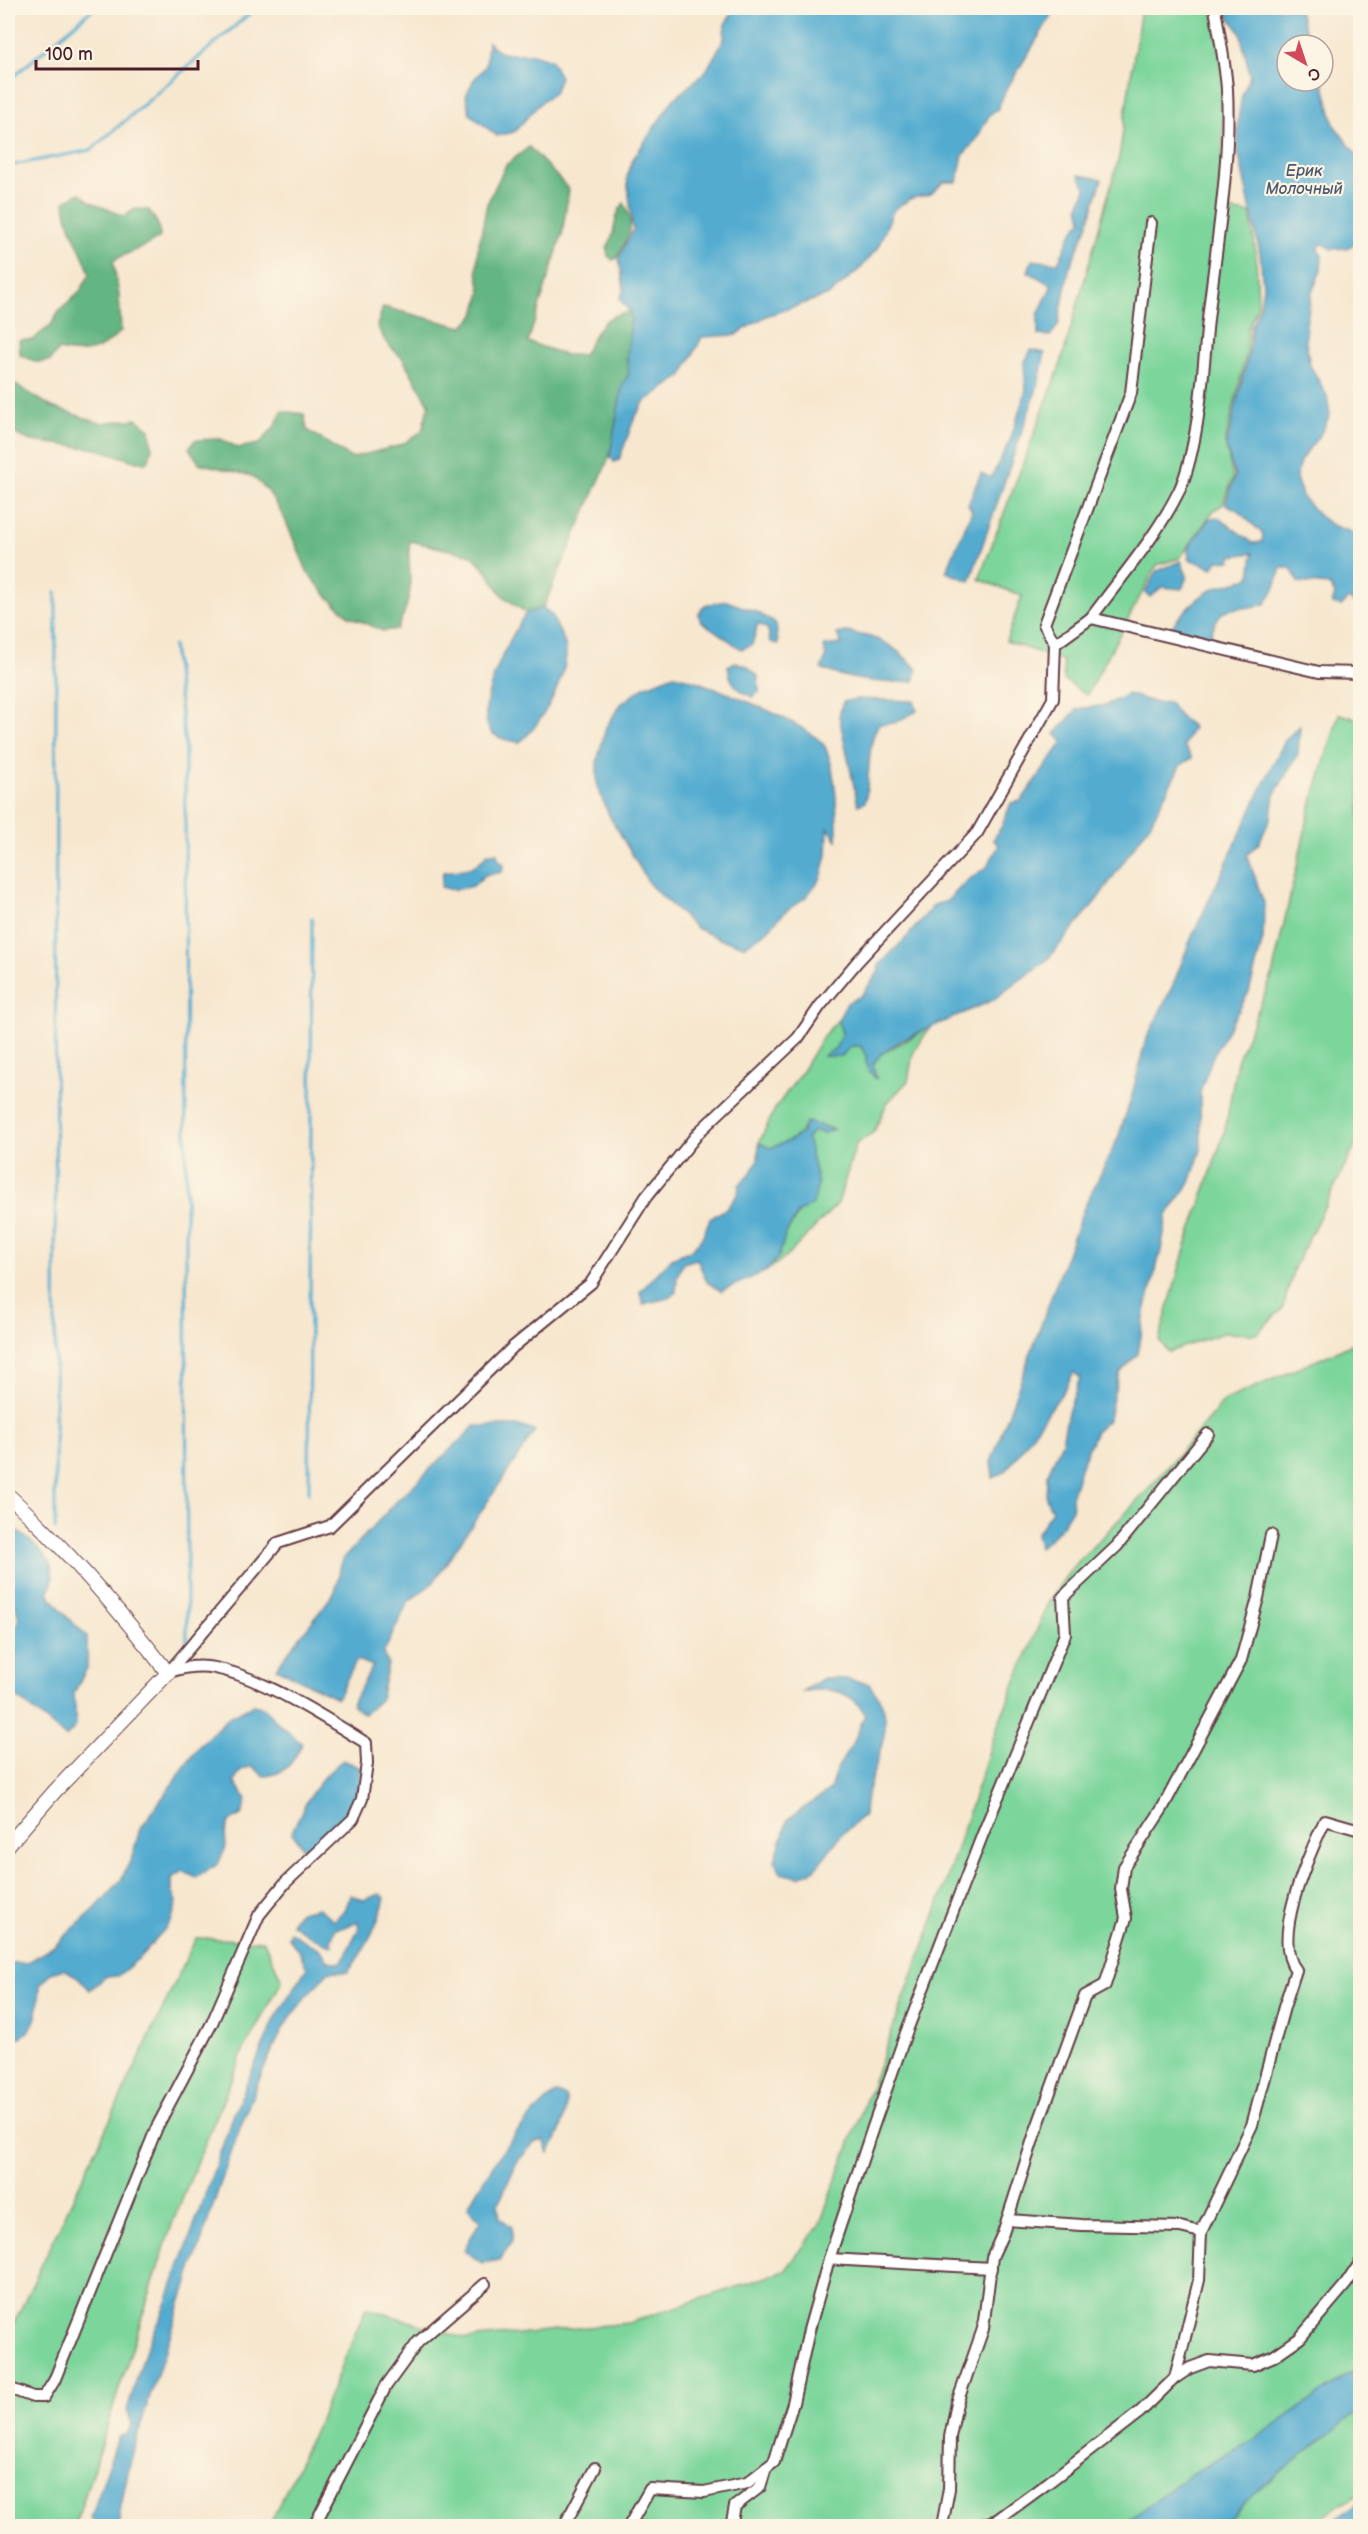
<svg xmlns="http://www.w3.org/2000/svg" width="1368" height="2534" viewBox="0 0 1368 2534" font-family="'Balsamiq Sans',sans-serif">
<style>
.green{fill:#7bd59b;stroke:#627a63;stroke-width:1.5}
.forest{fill:#64b683;stroke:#576a57;stroke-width:1.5}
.water{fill:#52acd0;stroke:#4e667e;stroke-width:1.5}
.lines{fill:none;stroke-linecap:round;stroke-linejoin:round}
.stream{stroke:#52acd0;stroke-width:3}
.minor-casing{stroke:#643d44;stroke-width:14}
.tertiary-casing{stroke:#643d44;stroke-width:16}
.minor{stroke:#fff;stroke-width:10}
.tertiary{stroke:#fff;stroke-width:14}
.labels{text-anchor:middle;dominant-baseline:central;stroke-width:4.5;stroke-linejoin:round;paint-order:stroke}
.water-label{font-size:16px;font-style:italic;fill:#4d576d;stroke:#fcf5e5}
</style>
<rect width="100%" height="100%" fill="#fcf5e5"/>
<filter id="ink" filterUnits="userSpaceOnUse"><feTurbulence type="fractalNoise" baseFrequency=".0167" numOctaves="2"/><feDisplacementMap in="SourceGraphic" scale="12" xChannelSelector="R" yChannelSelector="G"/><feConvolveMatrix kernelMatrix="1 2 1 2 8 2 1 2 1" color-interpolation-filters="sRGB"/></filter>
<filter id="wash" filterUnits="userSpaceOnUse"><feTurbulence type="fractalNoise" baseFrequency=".008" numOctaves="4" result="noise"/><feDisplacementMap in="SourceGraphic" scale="24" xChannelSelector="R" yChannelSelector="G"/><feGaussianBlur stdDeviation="1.35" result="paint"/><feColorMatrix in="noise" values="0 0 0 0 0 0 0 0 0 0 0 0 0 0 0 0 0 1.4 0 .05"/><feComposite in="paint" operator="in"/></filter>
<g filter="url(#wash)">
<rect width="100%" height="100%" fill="#f7e7cf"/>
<g class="green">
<path d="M 1141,8 L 1213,8 L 1225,88 L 1220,210 L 1250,213 L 1256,256 L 1258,305 L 1248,328 L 1247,352 L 1225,442 L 1233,478 L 1222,505 L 1214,510 L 1180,558 L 1157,565 L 1087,695 L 1064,680 L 1063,661 L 1006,641 L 1022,596 L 979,579 L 1061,363 L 1119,157 Z"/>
<path d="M 1339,714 L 1360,720 L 1360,1136 L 1294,1268 L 1283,1308 L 1256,1334 L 1223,1333 L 1168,1352 L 1159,1340 L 1184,1252 L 1225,1130 L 1237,1061 L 1272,976 L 1310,809 Z"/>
<path d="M 838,1020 L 842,1033 L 836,1048 L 825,1055 L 850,1046 L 861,1046 L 866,1056 L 867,1068 L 876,1077 L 873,1064 L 881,1054 L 930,1027 L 913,1053 L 908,1081 L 887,1103 L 874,1132 L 856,1144 L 838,1203 L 787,1256 L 765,1272 L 779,1256 L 786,1233 L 818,1185 L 807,1138 L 813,1131 L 824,1133 L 806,1122 C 800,1139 786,1142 770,1148 L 759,1143 L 775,1109 L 801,1073 L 823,1036 Z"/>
<path d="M 1360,1340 L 1360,2491 L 1310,2526 L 269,2526 L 318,2423 L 366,2308 L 467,2339 L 628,2323 L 785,2271 L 819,2226 L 935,1915 L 997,1727 L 1048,1603 L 1071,1569 L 1146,1492 L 1225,1400 L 1338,1351 Z"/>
<path d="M 196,1938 L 264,1941 L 282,1981 L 244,2049 L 172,2224 L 75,2526 L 8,2526 L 8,2336 Z"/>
</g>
<g class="forest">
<path d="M 529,147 L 569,189 L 562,235 L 528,342 L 566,355 L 583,355 C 597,332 600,315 630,312 L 631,320 L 627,358 L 629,373 L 622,387 L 610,456 L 543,608 L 526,613 L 503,596 L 485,569 L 472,555 L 410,541 C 407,558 411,572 410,588 C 409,603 403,616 397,629 L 383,631 L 349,616 L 329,598 L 308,573 L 283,515 L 268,491 L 252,476 L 199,463 L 189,448 L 195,440 L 221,439 L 238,448 L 259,444 L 275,426 L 282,411 L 304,414 L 307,430 L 351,458 L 401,445 L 422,431 L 429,404 L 403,359 L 386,342 L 377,326 L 383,307 L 462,327 L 475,315 L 481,292 L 477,271 L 478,249 L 487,204 L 506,165 Z"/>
<path d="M 80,193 L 91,202 L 123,216 L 135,209 L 149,210 L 158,224 L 160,237 C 146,248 129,251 113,261 L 119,295 L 121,331 C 100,352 87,356 58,350 L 50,361 L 37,362 L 20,355 L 19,340 L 32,340 L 51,325 L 60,310 L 79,293 L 90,274 C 82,249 66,227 65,201 Z"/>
<path d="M 624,203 C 637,227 628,236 617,258 L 613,260 L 608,256 L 607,248 C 617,233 612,217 624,203 Z"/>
<path d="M 8,380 L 52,407 L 101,423 L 137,419 L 150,429 L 152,448 L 148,462 L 137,462 L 98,449 L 31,441 L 8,431 Z"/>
</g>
<g class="water">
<path d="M 736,8 L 1056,8 L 1006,90 L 997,110 L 990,114 L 976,140 L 963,155 L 957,182 L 944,182 L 931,194 L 912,198 L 894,209 L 878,247 L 861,268 L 829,295 L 766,316 L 735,335 L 702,337 L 682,376 L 644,402 L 634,419 L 619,460 L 614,462 L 610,456 L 622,387 L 629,373 L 627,358 L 631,320 L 630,312 L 620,299 L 624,289 L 619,258 L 633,230 L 627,177 L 633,159 L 672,101 L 706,71 L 724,39 L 725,24 Z"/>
<path d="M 1227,8 L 1298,8 L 1307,34 L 1306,41 L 1309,45 L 1287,45 L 1287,81 L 1323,81 L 1334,125 L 1360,160 L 1360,242 L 1346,248 L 1331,249 L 1326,245 L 1321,244 L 1318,250 L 1322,256 L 1321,270 L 1312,292 L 1306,324 L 1306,343 L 1310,365 L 1327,396 L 1330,414 L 1323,430 L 1300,461 L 1296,478 L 1303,498 L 1319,516 L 1332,525 L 1360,535 L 1360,606 L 1348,599 L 1341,606 L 1332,604 L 1335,594 L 1329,585 L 1298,582 L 1291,568 L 1281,568 L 1274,590 L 1265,604 C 1232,614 1222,597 1210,637 L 1193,636 L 1172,627 C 1180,614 1204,591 1218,587 C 1230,583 1239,583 1250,577 L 1253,553 L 1232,556 L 1231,561 L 1218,560 L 1213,568 L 1189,559 L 1188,549 L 1209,519 L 1218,517 L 1253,543 L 1262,542 L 1263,534 L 1236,509 L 1225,504 L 1235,476 L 1226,446 L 1249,352 L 1251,327 L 1260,307 L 1263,286 L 1260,253 L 1238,151 L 1238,120 L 1242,95 L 1250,75 L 1240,32 L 1227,14 Z"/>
<path d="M 488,42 C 503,60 512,52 532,54 C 538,55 545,58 551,60 L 560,77 L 554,93 L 542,101 L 514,132 L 497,136 L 470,114 L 466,96 L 473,81 L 486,66 Z"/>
<path d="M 1079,175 L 1102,179 L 1087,227 L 1069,269 L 1058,326 L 1050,336 L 1038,335 L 1038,315 L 1052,285 L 1028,272 L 1032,260 L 1058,263 L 1071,234 L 1082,220 L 1079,206 L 1086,189 Z"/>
<path d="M 1031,350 L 1045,353 L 1038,385 L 970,581 L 946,572 L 972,511 L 968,504 L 981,473 L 991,478 L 1011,438 L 1026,390 L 1024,364 Z"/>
<path d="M 1181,561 L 1187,576 L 1182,589 L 1162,587 L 1150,597 L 1145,592 L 1157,571 Z"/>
<path d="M 726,601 L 757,612 L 776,624 L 778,644 L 770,642 L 768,629 L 758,623 L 752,645 L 741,649 L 701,621 L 698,614 L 705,605 Z"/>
<path d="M 543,608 L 552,615 C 555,627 565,636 566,650 C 567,678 541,725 520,742 C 511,741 501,740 493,734 C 469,711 512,634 526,613 Z"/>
<path d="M 846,632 C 881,637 892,644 917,669 L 914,681 C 882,685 851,680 821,669 L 826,658 L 824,646 L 842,644 L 837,634 Z"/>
<path d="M 735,662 L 747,666 L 758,676 L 759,692 L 753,697 C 737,690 730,684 728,666 Z"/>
<path d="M 674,675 C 700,680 817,726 826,749 C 837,774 837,813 837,840 L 828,828 L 827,855 L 821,878 L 806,897 L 786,911 L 768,930 L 745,946 L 722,940 L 696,928 L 650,885 L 610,817 L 597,787 L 597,762 L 606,727 L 621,704 L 644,687 Z"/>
<path d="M 1128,694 L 1156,703 L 1169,702 L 1180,717 L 1193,727 L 1184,746 L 1192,758 L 1180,766 L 1150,824 L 1096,901 L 1047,960 L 993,1000 L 902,1040 L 881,1054 L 873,1064 L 876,1079 L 867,1068 L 866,1056 L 861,1046 L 850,1046 L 842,1056 L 824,1056 L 836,1048 L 842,1033 L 838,1020 L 847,1003 L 861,996 L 878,973 L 879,965 L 907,937 L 934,905 L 947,901 L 968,880 L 987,867 L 999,845 L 993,840 L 1002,826 L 1011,803 L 1021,801 L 1063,742 L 1055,734 L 1077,709 L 1106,705 Z"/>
<path d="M 856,699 L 914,701 L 917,711 L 894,723 L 879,724 C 867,740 870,780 865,802 L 858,805 L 839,716 L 843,702 Z"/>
<path d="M 1300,726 L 1298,754 L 1274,795 L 1271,817 L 1259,843 L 1247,855 L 1264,903 L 1263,939 L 1249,992 L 1213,1056 L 1200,1092 L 1201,1150 L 1190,1183 L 1167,1215 L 1161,1250 L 1146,1307 L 1138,1354 L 1120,1373 L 1113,1396 L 1109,1419 L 1096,1431 L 1080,1468 L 1072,1494 L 1072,1509 L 1058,1531 L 1039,1548 L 1036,1534 L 1052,1511 L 1046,1498 L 1047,1475 L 1062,1442 L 1068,1412 L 1080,1378 L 1074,1372 L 1064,1390 L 1007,1470 L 993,1478 L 991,1462 L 1083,1210 L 1118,1138 L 1132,1096 L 1145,1042 L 1173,985 L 1190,941 L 1270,770 L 1286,739 Z"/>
<path d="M 497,853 L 498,859 L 504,865 L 502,872 L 485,875 L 473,886 L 453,890 L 441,887 L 443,872 C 462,870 476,870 487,854 Z"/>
<path d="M 806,1122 L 833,1129 L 824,1133 L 813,1131 L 807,1138 L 818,1185 L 813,1204 L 798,1213 L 786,1233 L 779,1256 L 765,1272 L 721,1291 L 707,1282 L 697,1259 L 683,1263 L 677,1277 L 676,1292 L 668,1298 L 643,1304 L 640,1292 L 672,1258 L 689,1251 L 701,1240 L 710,1219 L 727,1208 L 738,1194 L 739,1185 L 750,1174 L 758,1160 L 759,1143 L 770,1148 L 789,1141 L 802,1133 Z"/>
<path d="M 475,1426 L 519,1426 L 535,1431 L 433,1583 L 408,1602 L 383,1654 L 388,1664 L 380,1700 L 364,1714 L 351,1705 L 373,1666 L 357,1660 L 337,1698 L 276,1668 L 335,1592 L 342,1560 L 398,1500 Z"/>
<path d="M 8,1523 C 29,1542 66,1560 48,1593 L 66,1616 L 87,1636 L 87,1668 L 74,1693 L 76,1726 L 66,1737 L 8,1690 L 8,1640 L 19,1619 L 15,1604 L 8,1596 Z"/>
<path d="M 824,1678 L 848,1679 L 869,1684 C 873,1690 879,1697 882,1704 C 895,1736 864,1781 864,1815 L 842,1834 L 815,1869 L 799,1877 L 781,1873 L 775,1860 L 788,1819 L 830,1790 L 836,1770 L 855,1740 L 865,1714 C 851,1689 828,1687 801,1692 Z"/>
<path d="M 253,1705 L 265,1708 C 270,1719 292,1734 302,1744 C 293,1763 286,1774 264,1776 L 252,1766 L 241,1770 L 234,1782 L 247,1799 L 242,1814 L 229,1822 L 225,1833 L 226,1847 L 218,1864 L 196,1878 L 183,1871 L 172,1878 L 172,1890 L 177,1902 L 171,1922 L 139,1958 L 118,1976 L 105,1977 L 90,1990 L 78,1977 L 64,1969 L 51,1973 L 40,1985 C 39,2010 37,2035 10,2041 L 8,2061 L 8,1963 L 27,1963 L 54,1946 L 95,1909 L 121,1880 L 132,1857 L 140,1829 L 201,1744 L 230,1716 Z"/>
<path d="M 343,1760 L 361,1768 C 360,1816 342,1823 309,1853 L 301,1846 L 292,1832 C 305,1803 317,1779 343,1760 Z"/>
<path d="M 380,1894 L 385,1898 C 378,1926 365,1949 348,1972 L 329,1971 C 314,1988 298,2005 286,2024 C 273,2046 263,2071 253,2094 C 226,2161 205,2231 182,2300 C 158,2374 128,2449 118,2526 L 101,2526 L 91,2518 L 118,2437 L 127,2434 L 132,2424 L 127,2410 L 147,2346 L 162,2316 L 232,2119 L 255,2064 L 275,2019 L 307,1968 L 300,1953 L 288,1937 L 290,1932 L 321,1950 L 328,1961 L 340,1963 C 350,1953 348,1942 359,1931 L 358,1921 L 345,1927 L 335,1929 L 331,1940 L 333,1946 L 311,1937 L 291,1923 L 300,1912 L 318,1908 L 334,1920 L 345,1910 L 351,1895 L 363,1900 Z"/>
<path d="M 556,2093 L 566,2096 C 567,2117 560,2135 549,2153 L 544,2140 L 534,2143 L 517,2162 L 498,2205 L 500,2218 L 512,2227 L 512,2241 L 500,2260 L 482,2263 L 464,2250 L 480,2221 L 468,2206 C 493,2163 518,2124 556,2093 Z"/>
<path d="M 1360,2367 L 1360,2410 L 1259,2489 L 1229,2518 L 1201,2526 L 1121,2526 L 1191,2474 L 1253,2440 Z"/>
<path d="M 1360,2501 L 1360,2526 L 1327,2526 Z"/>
</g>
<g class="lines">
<g class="stream">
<path d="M 8,81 L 94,8"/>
<path d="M 8,166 L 91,150 L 256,8"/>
<path d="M 173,646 L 185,746 L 187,1642"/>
<path d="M 309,1493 L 312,918"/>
<path d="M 55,1529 L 56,592"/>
</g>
</g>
</g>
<g filter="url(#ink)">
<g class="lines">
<defs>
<g id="minor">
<path d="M 1091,618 C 1121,577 1157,536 1179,491 C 1198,450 1203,375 1207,329 C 1215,250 1231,169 1227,89 C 1225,62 1219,34 1215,8"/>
<path d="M 1055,644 L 1091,618 L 1319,672 L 1360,673"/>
<path d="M 168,1673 L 278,1543 L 330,1526 L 513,1347 L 591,1283 L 646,1197 L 700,1131 L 798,1038 L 820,1006 L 857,962 L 977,833 L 1053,699 L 1055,644 L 1044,624 L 1131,393 L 1151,223"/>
<path d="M 1007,2220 L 1082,2225 L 1180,2227 L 1201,2232"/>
<path d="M 829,2259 L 991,2268"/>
<path d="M 1175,2378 L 1199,2280 L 1201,2232 L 1252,2125 L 1284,2007 L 1296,1970 C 1270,1938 1310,1853 1325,1820 L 1360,1830"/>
<path d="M 8,2388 L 33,2397 L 44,2397 L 54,2381 L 157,2127 L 212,2023 L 259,1915 L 285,1883 L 353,1819 L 362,1799 L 367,1763 L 366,1743 C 326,1718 261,1677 215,1668 C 201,1665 184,1667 169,1672"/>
<path d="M 314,2526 L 386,2386 L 418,2342 L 485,2284"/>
<path d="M 564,2526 L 595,2468"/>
<path d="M 629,2526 L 650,2489 L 704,2492 L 747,2483 L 774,2462 L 793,2403 L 809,2330 L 829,2259 L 873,2127 L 906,2033 L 982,1836 L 1065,1634 L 1063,1597 L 1117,1546 L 1208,1434"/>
<path d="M 731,2526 L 735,2506 L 760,2487 L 766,2468"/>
<path d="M 942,2526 L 949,2489 L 950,2437 L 957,2403 L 983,2329 L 992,2257 L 1003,2233 L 1035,2133 L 1085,1996 L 1105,1985 L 1126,1918 L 1121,1889 L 1124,1867 L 1162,1809 L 1241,1660 L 1258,1598 L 1271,1535"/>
<path d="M 979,2526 L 997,2520 L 1049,2482 L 1140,2412 L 1175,2378 L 1190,2368 L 1209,2361 L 1253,2365 L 1274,2356 L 1300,2338 L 1346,2284 L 1360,2263"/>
</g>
<path id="tertiary" d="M 8,1495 C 64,1547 121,1612 168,1673 L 55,1791 L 8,1845"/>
</defs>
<use href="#minor" class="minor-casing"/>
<use href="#tertiary" class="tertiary-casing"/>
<use href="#minor" class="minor"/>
<use href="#tertiary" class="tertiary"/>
</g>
</g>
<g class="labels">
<g class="water-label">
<text x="1304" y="171">Ерик<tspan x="1304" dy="18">Молочный</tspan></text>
</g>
</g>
<rect width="1368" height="2534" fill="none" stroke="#fcf5e5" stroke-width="30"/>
<g transform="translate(1305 63) rotate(141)"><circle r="28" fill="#fcf5e5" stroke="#b59f9b" stroke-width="1.5"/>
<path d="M0-4.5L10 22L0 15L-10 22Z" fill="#d1495b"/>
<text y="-9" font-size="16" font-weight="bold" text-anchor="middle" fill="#4a1f2b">С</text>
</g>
<path d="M36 60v9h162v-9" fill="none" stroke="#4a1f2b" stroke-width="3"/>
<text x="45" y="60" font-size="18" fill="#4a1f2b" stroke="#fcf5e5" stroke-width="4.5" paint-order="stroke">100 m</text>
</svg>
